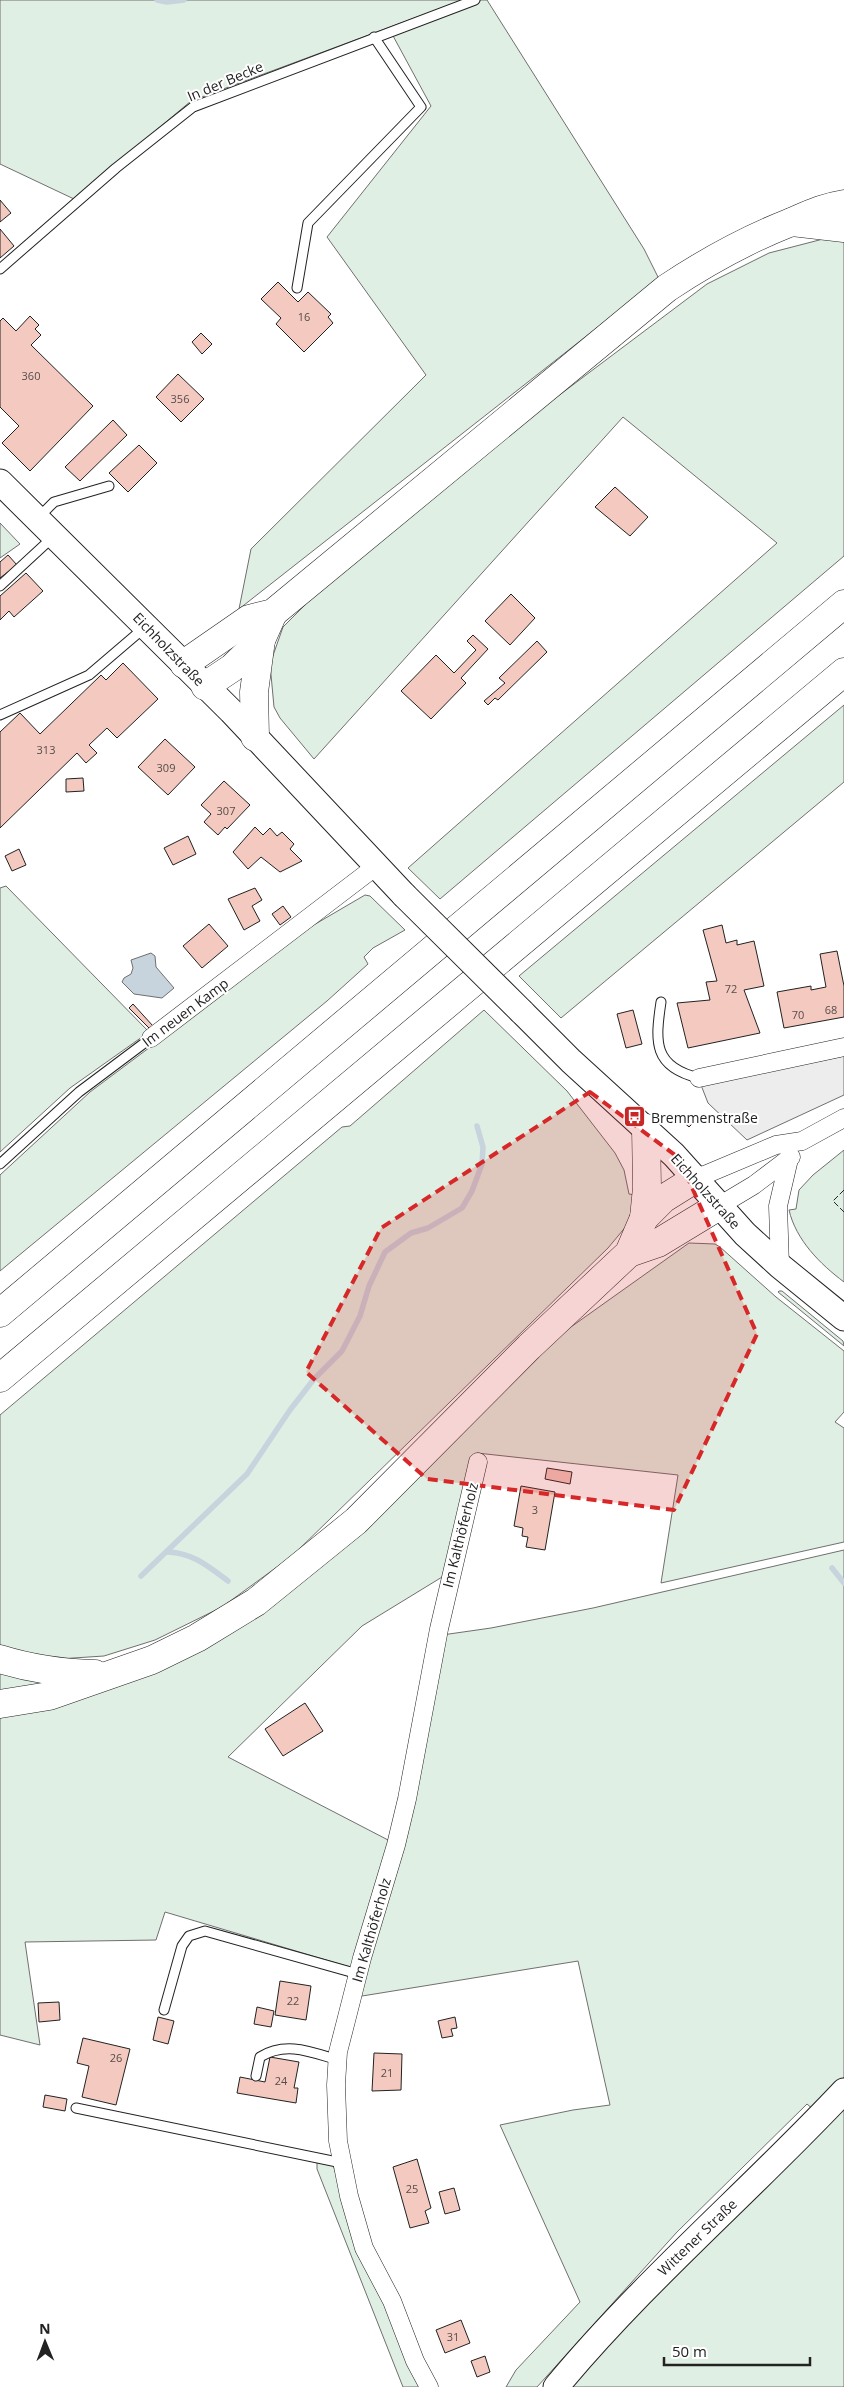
<svg xmlns="http://www.w3.org/2000/svg" width="844" height="2387" viewBox="0 0 844 2387" font-family="'Open Sans',sans-serif">
<style>
.green{fill:#e0efe3;stroke:#6f6f6f}
.parking{fill:#ededed;stroke:#6f6f6f}
.water{fill:#c7d3dd;stroke:#6f6f6f}
.lines{fill:none;stroke-linecap:round;stroke-linejoin:round}
.stream{stroke:#c7d3dd;stroke-width:5.5}
.building{fill:#f3c9c0;stroke:#222}
.lane-casing{stroke:#222;stroke-width:11}
.street-casing{stroke:#222;stroke-width:19}
.secondary-casing{stroke:#222;stroke-width:27}
.highway-casing{stroke:#222;stroke-width:29}
.lane{stroke:#fff;stroke-width:9}
.street{stroke:#fff;stroke-width:18}
.secondary{stroke:#fff;stroke-width:25}
.highway{stroke:#fff;stroke-width:28}
.secondary-bridge-casing{stroke:#222;stroke-width:27;stroke-linecap:butt}
.secondary-bridge{stroke:#fff;stroke-width:25}
.fence{stroke:#222;stroke-width:1;stroke-dasharray:6 2.5;stroke-linecap:butt}
.marked{fill:#d62828;fill-opacity:0.2;stroke:#d62828;stroke-width:4;stroke-dasharray:10 6;stroke-linejoin:round}
.labels{text-anchor:middle;dominant-baseline:central;stroke-width:4;stroke-linejoin:round;paint-order:stroke}
.number-label{font-size:11px;fill:#564c4a}
.street-label{font-size:14px;fill:#222;stroke:#fff}
.poi-label{font-size:14px;fill:#222;stroke:#fff;text-anchor:start}
</style>
<rect width="100%" height="100%" fill="#fff"/>
<g class="green">
<path d="M 0,0 L 463,0 L 191,101 L 74,199 L 0,164 Z"/>
<path d="M 481,0 L 487,0 L 644,249 L 659,279 L 239,609 L 251,549 L 426,375 L 327,237 L 431,106 L 392,34 Z"/>
<path d="M 827,238 L 844,239 L 844,556 L 440,899 L 408,868 L 777,543 L 623,417 L 314,759 L 280,718 L 274,707 L 270,664 L 283,627 L 334,576 L 461,469 L 707,284 L 769,253 Z"/>
<path d="M 0,523 L 20,544 L 0,558 Z"/>
<path d="M 844,705 L 844,782 L 561,1018 L 519,976 Z"/>
<path d="M 6,886 L 149,1032 L 70,1088 L 0,1152 L 0,888 Z"/>
<path d="M 365,895 L 370,896 L 405,930 L 373,948 L 364,957 L 368,964 L 327,1001 L 0,1271 L 0,1175 L 90,1092 L 312,926 Z"/>
<path d="M 484,1010 L 567,1091 L 615,1153 L 624,1170 L 629,1194 L 635,1195 L 628,1224 L 608,1248 L 292,1556 L 222,1607 L 155,1640 L 104,1656 L 58,1659 L 0,1650 L 0,1415 L 342,1127 L 350,1126 Z"/>
<path d="M 844,1150 L 844,1282 C 820,1264 796,1240 789,1210 L 796,1209 L 799,1190 L 813,1175 Z"/>
<path d="M 689,1243 L 715,1244 L 720,1247 L 776,1297 L 844,1351 L 844,1412 L 835,1422 L 844,1428 L 844,1542 L 661,1583 L 678,1475 L 477,1453 L 447,1574 L 362,1626 L 228,1757 L 390,1841 L 353,1968 L 165,1912 L 156,1940 L 25,1942 L 40,2045 L 0,2035 L 0,1710 L 203,1644 L 554,1339 Z"/>
<path d="M 779,1291 L 782,1291 L 843,1341 L 844,1346 L 778,1292 Z"/>
<path d="M 844,1550 L 844,2077 L 814,2110 L 807,2104 L 677,2232 L 537,2387 L 506,2387 L 516,2370 L 580,2302 L 500,2125 L 573,2110 L 610,2105 L 578,1961 L 356,1997 L 442,1635 L 491,1628 L 593,1608 Z"/>
<path d="M 0,1665 L 68,1681 L 0,1691 Z"/>
<path d="M 844,2107 L 844,2387 L 567,2387 L 592,2356 Z"/>
<path d="M 317,2162 L 333,2165 L 360,2247 L 423,2387 L 403,2387 L 317,2169 Z"/>
</g>
<path class="parking" d="M 844,1056 L 844,1095 L 747,1140 L 708,1103 L 701,1085 Z"/>
<path class="water" d="M 151,953 L 155,956 L 156,967 L 174,988 L 162,998 L 134,994 L 122,982 L 124,978 L 131,974 L 133,968 L 131,960 Z"/>
<g class="lines">
<g class="stream">
<path d="M 157,0 L 167,2 L 184,0"/>
<path d="M 168,1552 C 193,1553 208,1566 228,1581"/>
<path d="M 832,1568 L 844,1583"/>
<path d="M 141,1576 L 247,1474 L 290,1410 L 314,1379 L 342,1351 L 360,1316 L 369,1286 L 385,1252 L 411,1233 L 428,1228 L 462,1208 L 472,1191 L 482,1164 L 483,1147 L 477,1126"/>
</g>
</g>
<g class="building">
<path d="M 0,200 L 11,213 L 0,222 Z"/>
<path d="M 0,229 L 14,246 L 0,258 Z"/>
<path d="M 278,282 L 298,302 L 308,292 L 331,314 L 328,317 L 333,323 L 304,352 L 276,324 L 281,318 L 261,299 Z"/>
<path d="M 30,316 L 39,325 L 35,329 L 41,335 L 31,345 L 93,406 L 30,471 L 2,443 L 19,426 L 0,407 L 0,321 L 3,318 L 16,331 Z"/>
<path d="M 201,333 L 212,344 L 202,354 L 192,342 Z"/>
<path d="M 178,374 L 204,399 L 181,422 L 156,397 Z"/>
<path d="M 113,420 L 127,435 L 80,481 L 65,467 Z"/>
<path d="M 139,445 L 157,463 L 128,492 L 109,473 Z"/>
<path d="M 615,487 L 648,517 L 630,536 L 595,507 Z"/>
<path d="M 8,555 L 17,565 L 0,578 L 0,562 Z"/>
<path d="M 26,573 L 43,591 L 14,617 L 9,611 L 0,620 L 0,596 Z"/>
<path d="M 511,594 L 535,618 L 510,645 L 485,621 Z"/>
<path d="M 473,635 L 488,649 L 461,678 L 466,683 L 431,719 L 401,691 L 436,655 L 454,673 L 476,650 L 467,641 Z"/>
<path d="M 537,641 L 547,652 L 498,700 L 495,698 L 488,705 L 484,701 L 505,683 L 499,678 Z"/>
<path d="M 123,663 L 158,699 L 117,738 L 107,728 L 89,745 L 97,753 L 86,763 L 77,753 L 0,828 L 0,732 L 20,713 L 40,734 L 101,675 L 106,680 Z"/>
<path d="M 165,739 L 195,767 L 168,795 L 138,767 Z"/>
<path d="M 83,778 L 84,791 L 66,792 L 66,779 Z"/>
<path d="M 224,781 L 250,805 L 227,829 L 225,827 L 218,835 L 204,822 L 211,814 L 201,805 Z"/>
<path d="M 255,827 L 263,835 L 270,828 L 277,836 L 282,832 L 294,844 L 290,849 L 302,861 L 280,872 L 261,857 L 248,869 L 233,852 Z"/>
<path d="M 188,836 L 196,854 L 173,865 L 164,848 Z"/>
<path d="M 19,849 L 26,865 L 12,871 L 5,856 Z"/>
<path d="M 255,888 L 262,900 L 252,906 L 260,921 L 244,930 L 228,899 Z"/>
<path d="M 283,906 L 291,917 L 280,925 L 272,914 Z"/>
<path d="M 209,924 L 228,946 L 202,968 L 183,946 Z"/>
<path d="M 722,925 L 726,943 L 737,940 L 737,945 L 754,941 L 764,986 L 744,990 L 760,1033 L 688,1048 L 677,1003 L 710,1000 L 706,982 L 717,981 L 703,930 Z"/>
<path d="M 837,951 L 844,986 L 844,1017 L 784,1028 L 777,992 L 811,986 L 811,990 L 826,987 L 820,954 Z"/>
<path d="M 133,1004 L 153,1026 L 150,1029 L 129,1008 Z"/>
<path d="M 633,1010 L 642,1044 L 626,1048 L 617,1014 Z"/>
<path d="M 683,1116 L 692,1124 L 689,1127 L 680,1119 Z"/>
<path d="M 547,1468 L 572,1472 L 570,1484 L 545,1479 Z"/>
<path d="M 521,1486 L 555,1492 L 545,1550 L 526,1547 L 528,1537 L 522,1536 L 523,1528 L 514,1526 Z"/>
<path d="M 305,1703 L 323,1731 L 283,1756 L 265,1729 Z"/>
<path d="M 280,1981 L 311,1986 L 306,2020 L 275,2015 Z"/>
<path d="M 59,2002 L 60,2020 L 39,2022 L 38,2003 Z"/>
<path d="M 257,2007 L 274,2011 L 271,2027 L 254,2024 Z"/>
<path d="M 158,2017 L 174,2021 L 168,2044 L 153,2040 Z"/>
<path d="M 455,2017 L 457,2028 L 451,2029 L 453,2036 L 442,2038 L 438,2021 Z"/>
<path d="M 83,2038 L 130,2049 L 116,2105 L 82,2097 L 89,2066 L 77,2063 Z"/>
<path d="M 374,2053 L 402,2054 L 401,2090 L 372,2091 Z"/>
<path d="M 270,2057 L 299,2062 L 294,2088 L 298,2088 L 296,2103 L 237,2093 L 240,2077 L 265,2082 Z"/>
<path d="M 45,2095 L 67,2099 L 65,2111 L 43,2107 Z"/>
<path d="M 417,2159 L 431,2208 L 425,2211 L 429,2223 L 410,2228 L 393,2167 Z"/>
<path d="M 454,2188 L 460,2210 L 445,2214 L 439,2192 Z"/>
<path d="M 461,2320 L 470,2343 L 445,2353 L 436,2330 Z"/>
<path d="M 485,2356 L 490,2372 L 477,2377 L 471,2361 Z"/>
</g>
<g class="lines">
<defs>
<g id="lane">
<path d="M 0,269 L 116,168 L 193,107 L 475,0"/>
<path d="M 297,288 L 308,223 L 421,107 L 374,37"/>
<path d="M 38,518 L 54,502 L 109,486"/>
<path d="M 0,586 L 53,537"/>
<path d="M 0,715 L 89,675 L 144,628"/>
<path d="M 661,1002 C 655,1042 653,1067 699,1078"/>
<path d="M 0,1164 L 79,1092 L 151,1038"/>
<path d="M 164,2010 L 182,1946 L 189,1936 L 205,1931 L 358,1974"/>
<path d="M 256,2076 L 260,2057 C 286,2041 311,2052 338,2060"/>
<path d="M 76,2108 L 342,2163"/>
</g>
<g id="street">
<path d="M 151,1038 L 375,867"/>
<path d="M 699,1078 L 844,1047"/>
<path d="M 695,1179 L 776,1145 L 802,1141 L 844,1118"/>
<path d="M 719,1206 L 754,1185 L 791,1157"/>
<path d="M 780,1266 L 778,1206 L 789,1159"/>
<path d="M 429,2387 L 415,2361 L 392,2301 L 364,2248 L 349,2196 L 338,2141 L 336,2085 L 338,2052 L 346,2021 L 362,1958 L 396,1845 L 407,1799 L 439,1629 L 478,1462"/>
</g>
<g id="secondary">
<path d="M 0,482 L 231,711 L 404,895"/>
<path d="M 522,1012 L 571,1061 L 674,1155 L 745,1234 L 780,1266 L 844,1318"/>
<path d="M 556,2387 C 644,2281 749,2192 844,2091"/>
</g>
<g id="highway">
<path d="M 792,222 L 844,228"/>
<path d="M 184,664 L 249,619 L 273,613 L 667,288 C 706,262 746,240 789,223 C 808,215 824,207 844,204"/>
<path d="M 205,686 L 232,668 L 261,640 L 273,613"/>
<path d="M 255,737 L 254,692 L 261,640"/>
<path d="M 644,1218 L 663,1199 L 695,1179"/>
<path d="M 629,1253 L 658,1243 L 719,1206"/>
<path d="M 0,1313 L 844,604"/>
<path d="M 0,1378 L 844,672"/>
<path d="M 0,1659 C 32,1669 62,1673 95,1674"/>
<path d="M 0,1704 L 49,1696 L 152,1660 L 197,1638 L 256,1602 L 356,1521 L 529,1347 L 629,1253 L 644,1218 L 647,1188 L 646,1128"/>
</g>
</defs>
<use href="#lane" class="lane-casing"/>
<use href="#street" class="street-casing"/>
<use href="#secondary" class="secondary-casing"/>
<use href="#highway" class="highway-casing"/>
<use href="#lane" class="lane"/>
<use href="#street" class="street"/>
<use href="#secondary" class="secondary"/>
<use href="#highway" class="highway"/>
<defs>
<path id="secondary-bridge" d="M 404,895 L 522,1012"/>
</defs>
<use href="#secondary-bridge" class="secondary-bridge-casing"/>
<use href="#secondary-bridge" class="secondary-bridge"/>
<path class="fence" d="M 844,1190 L 833,1201 L 844,1212"/>
</g>
<path class="marked" d="M 590,1092 L 679,1158 L 757,1334 L 674,1510 L 427,1479 L 306,1372 L 381,1228 Z"/>
<defs>
<symbol id="bus-square" viewBox="-11 -11 22 22"><rect x="-9" y="-9" width="18" height="18" rx="4" fill="#c62828" stroke="#fff"/><path d="M-5-6H5V4H4V6H2V4H-2V6H-4V4H-5ZM-3.5-4V0h7V-4ZM-3.5 1.2v1.5H-2V1.2ZM2 1.2v1.5H3.5V1.2Z" fill="#fff"/></symbol>
</defs>
<g fill-rule="evenodd">
<use href="#bus-square" x="622" y="1104" width="25" height="25"/>
</g>
<g class="labels">
<g class="number-label">
<text x="304" y="316">16</text>
<text x="31" y="375">360</text>
<text x="180" y="398">356</text>
<text x="46" y="749">313</text>
<text x="166" y="767">309</text>
<text x="226" y="810">307</text>
<text x="731" y="988">72</text>
<text x="831" y="1009">68</text>
<text x="798" y="1014">70</text>
<text x="535" y="1509">3</text>
<text x="293" y="2000">22</text>
<text x="116" y="2057">26</text>
<text x="387" y="2072">21</text>
<text x="281" y="2080">24</text>
<text x="412" y="2188">25</text>
<text x="453" y="2336">31</text>
</g>
<g class="street-label">
<text transform="translate(225 81) rotate(-23)">In der Becke</text>
<text transform="translate(169 649) rotate(46)">Eichholzstraße</text>
<text transform="translate(185 1012) rotate(-37)">Im neuen Kamp</text>
<text transform="translate(706 1191) rotate(48)">Eichholzstraße</text>
<text transform="translate(460 1535) rotate(-76)">Im Kalthöferholz</text>
<text transform="translate(371 1930) rotate(-74)">Im Kalthöferholz</text>
<text transform="translate(697 2237) rotate(-44)">Wittener Straße</text>
</g>
<g class="poi-label">
<text x="651" y="1117">Bremmenstraße</text>
</g>
</g>
<g transform="translate(45 2342) rotate(359)" stroke="#ffffff" stroke-width="4" paint-order="stroke">
<path d="M0-4L9 19L0 12L-9 19Z" fill="#222222"/>
<text y="-8" font-size="14" font-weight="bold" text-anchor="middle" fill="#222222">N</text>
</g>
<path d="M664 2357v8h146v-8" fill="none" stroke="#222222" stroke-width="2.5"/>
<text x="672" y="2357" font-size="15" fill="#222222" stroke="#ffffff" stroke-width="4" paint-order="stroke">50 m</text>
</svg>
